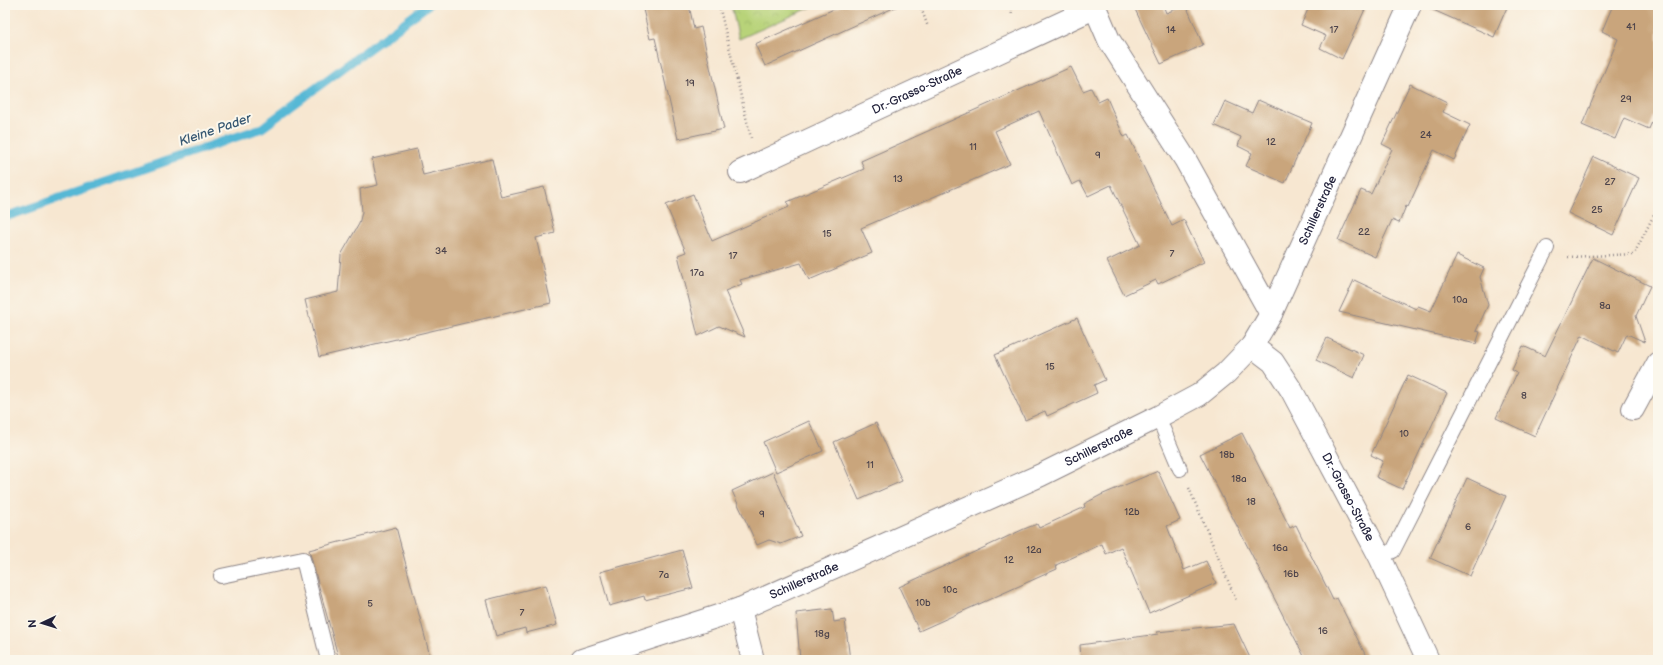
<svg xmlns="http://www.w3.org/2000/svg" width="1663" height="665" viewBox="0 0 1663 665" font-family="'Balsamiq Sans',sans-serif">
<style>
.park{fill:url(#park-crowns);stroke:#6d7a5a}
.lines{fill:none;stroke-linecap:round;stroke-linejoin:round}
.stream{stroke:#57b8d5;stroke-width:9}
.building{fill:#c9a57b}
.lane-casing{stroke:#8c8486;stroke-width:16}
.street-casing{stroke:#8c8486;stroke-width:24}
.path{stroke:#8c8486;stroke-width:2.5;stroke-dasharray:1 3;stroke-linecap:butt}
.lane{stroke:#fff;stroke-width:14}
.street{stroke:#fff;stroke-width:22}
.labels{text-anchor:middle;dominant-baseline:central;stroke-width:4;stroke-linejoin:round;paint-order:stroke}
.number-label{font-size:10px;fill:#4c434b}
.street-label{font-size:12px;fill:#22223b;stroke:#fbf7ec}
.water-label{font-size:13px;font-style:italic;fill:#355671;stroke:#fbf7ec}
</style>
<defs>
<pattern id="park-crowns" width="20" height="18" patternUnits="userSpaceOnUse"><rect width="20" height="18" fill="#b8d379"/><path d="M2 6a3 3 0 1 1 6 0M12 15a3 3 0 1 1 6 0" fill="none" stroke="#9eb56a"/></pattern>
</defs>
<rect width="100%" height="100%" fill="#fbf7ec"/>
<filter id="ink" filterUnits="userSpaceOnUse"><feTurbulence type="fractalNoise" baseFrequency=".025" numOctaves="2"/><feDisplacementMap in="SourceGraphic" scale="8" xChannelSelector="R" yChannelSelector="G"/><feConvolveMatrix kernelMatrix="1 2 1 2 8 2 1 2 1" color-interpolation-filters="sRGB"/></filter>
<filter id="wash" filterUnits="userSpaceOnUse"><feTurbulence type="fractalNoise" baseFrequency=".012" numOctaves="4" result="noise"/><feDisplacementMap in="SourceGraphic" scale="16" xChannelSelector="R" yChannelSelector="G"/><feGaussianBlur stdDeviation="0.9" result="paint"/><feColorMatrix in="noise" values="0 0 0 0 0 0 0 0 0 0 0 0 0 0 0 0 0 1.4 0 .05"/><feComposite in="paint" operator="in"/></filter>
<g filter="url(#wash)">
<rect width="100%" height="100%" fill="#f7e7d1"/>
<path class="park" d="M 731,5 L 816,5 L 739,39 Z"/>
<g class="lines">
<path class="stream" d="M 5,217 L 262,128 L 428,5"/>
</g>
<g id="blocks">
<g class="building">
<path d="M 642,5 L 689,5 L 694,29 L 701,27 L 724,129 L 678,139 L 655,38 L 650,39 Z"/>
<path d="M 843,5 L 900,5 L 765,66 L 755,44 Z"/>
<path d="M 1133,5 L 1163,5 L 1166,13 L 1186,5 L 1203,45 L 1161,64 Z"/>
<path d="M 1310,5 L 1367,5 L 1342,59 L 1320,48 L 1326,36 L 1301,25 Z"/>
<path d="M 1422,5 L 1508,5 L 1494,37 Z"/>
<path d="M 1613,5 L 1658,5 L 1658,107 L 1649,129 L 1624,118 L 1615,139 L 1582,125 L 1618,39 L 1602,31 Z"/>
<path d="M 1071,67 L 1083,91 L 1091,88 L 1098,102 L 1107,98 L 1124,137 L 1128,135 L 1172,226 L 1184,220 L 1204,262 L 1158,284 L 1156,280 L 1124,295 L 1107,261 L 1140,245 L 1111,185 L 1088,196 L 1080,181 L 1072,185 L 1039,111 L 995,131 L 1010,164 L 861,228 L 872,253 L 809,280 L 801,263 L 740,280 L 742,284 L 725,291 L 745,337 L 719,326 L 698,336 L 678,255 L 686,252 L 666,205 L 693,194 L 712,241 L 789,207 L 787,202 L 864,169 L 861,161 Z"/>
<path d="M 1410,84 L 1447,102 L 1443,112 L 1470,125 L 1454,160 L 1434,150 L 1408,207 L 1406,206 L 1399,223 L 1392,220 L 1375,257 L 1338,240 L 1361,190 L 1371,194 L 1392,149 L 1382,144 Z"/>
<path d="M 1258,100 L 1312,123 L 1285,183 L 1246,166 L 1252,153 L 1238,146 L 1241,137 L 1214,125 L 1225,101 L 1252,113 Z"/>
<path d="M 417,149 L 423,175 L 492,159 L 501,197 L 544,187 L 555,233 L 536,238 L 551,303 L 319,357 L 305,300 L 338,292 L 341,255 L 359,224 L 362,212 L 360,189 L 378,185 L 372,159 Z"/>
<path d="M 1594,157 L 1639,178 L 1613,235 L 1568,213 Z"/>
<path d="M 1457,255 L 1484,268 L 1480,277 L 1488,305 L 1476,331 L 1480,332 L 1476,344 L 1339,312 L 1354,280 L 1416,309 L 1418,306 L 1431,311 Z"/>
<path d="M 1593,258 L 1650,286 L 1636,316 L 1645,342 L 1627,334 L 1618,353 L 1582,335 L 1535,436 L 1496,418 L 1517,373 L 1512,370 L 1523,346 L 1545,356 Z"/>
<path d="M 1077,318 L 1105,380 L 1094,385 L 1097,393 L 1047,416 L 1045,411 L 1025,420 L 995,355 Z"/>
<path d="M 1327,338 L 1364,355 L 1354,378 L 1316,360 Z"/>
<path d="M 1408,375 L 1447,393 L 1402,489 L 1376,477 L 1383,461 L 1371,455 Z"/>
<path d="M 809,421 L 823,451 L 776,472 L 763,442 Z"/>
<path d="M 876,423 L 902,481 L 859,500 L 834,442 Z"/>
<path d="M 1242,433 L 1290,528 L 1296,525 L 1333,600 L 1337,598 L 1368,660 L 1306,660 L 1200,454 Z"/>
<path d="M 1158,471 L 1180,520 L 1167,526 L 1184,570 L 1206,561 L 1216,583 L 1149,613 L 1121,547 L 1106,554 L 1102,544 L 1056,565 L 1057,569 L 919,631 L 899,587 L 1024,529 L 1037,524 L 1039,528 L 1085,507 L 1084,504 L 1101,495 Z"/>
<path d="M 773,472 L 801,536 L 781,544 L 769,540 L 757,545 L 732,491 Z"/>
<path d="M 1467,478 L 1506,496 L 1470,576 L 1430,558 Z"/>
<path d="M 396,527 L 431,660 L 339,660 L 309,550 Z"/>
<path d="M 682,550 L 693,588 L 645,600 L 644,596 L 609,606 L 600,572 Z"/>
<path d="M 546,585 L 557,625 L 526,633 L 525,628 L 496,636 L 486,600 Z"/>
<path d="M 832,609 L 834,622 L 845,620 L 850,660 L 800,660 L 796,613 Z"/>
<path d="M 1234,624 L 1251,660 L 1081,660 L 1080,645 L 1158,634 L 1157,632 Z"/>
</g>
</g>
</g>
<g filter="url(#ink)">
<use href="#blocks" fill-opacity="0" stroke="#8c8486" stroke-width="1"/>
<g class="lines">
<defs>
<g id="lane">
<path d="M 1158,417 L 1180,469"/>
<path d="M 1380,557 L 1393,551 L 1547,248"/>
<path d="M 221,576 L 303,559 L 328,660"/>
</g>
<g id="street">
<path d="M 1094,5 L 1109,40 L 1185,159 L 1271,314"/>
<path id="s1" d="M 740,172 L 1094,8"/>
<path id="s2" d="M 1252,346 L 1273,362 L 1292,391 L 1380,557 L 1428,660"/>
<path d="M 1633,409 L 1658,363"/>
<path d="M 740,609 L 753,660"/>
<path id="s3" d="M 582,660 L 740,609 L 1041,475 L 1158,417 L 1199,395 L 1226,373 L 1252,346 L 1271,314 L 1410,5"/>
</g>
</defs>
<use href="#lane" class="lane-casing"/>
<use href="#street" class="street-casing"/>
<g class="path">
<path d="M 719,5 L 751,138"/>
<path d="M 920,5 L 928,27"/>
<path d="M 1011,5 L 1012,16"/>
<path d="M 1568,257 L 1634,254 L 1658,207"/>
<path d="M 1189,488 L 1236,600"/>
</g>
<use href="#lane" class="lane"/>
<use href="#street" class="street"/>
</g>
</g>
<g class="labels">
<g class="number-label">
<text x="1631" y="27">41</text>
<text x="1171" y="30">14</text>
<text x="1334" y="30">17</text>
<text x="690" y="83">19</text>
<text x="1626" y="99">29</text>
<text x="1426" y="135">24</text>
<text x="1271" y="142">12</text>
<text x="973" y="147">11</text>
<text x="1098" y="155">9</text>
<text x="898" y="179">13</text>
<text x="1610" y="182">27</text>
<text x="1597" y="210">25</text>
<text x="1364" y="232">22</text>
<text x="827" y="234">15</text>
<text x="441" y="251">34</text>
<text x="1172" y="254">7</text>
<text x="733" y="256">17</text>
<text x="697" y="273">17a</text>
<text x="1460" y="300">10a</text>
<text x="1605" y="306">8a</text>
<text x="1050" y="367">15</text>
<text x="1524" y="396">8</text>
<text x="1404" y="434">10</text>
<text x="1227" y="455">18b</text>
<text x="870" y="465">11</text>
<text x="1239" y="479">18a</text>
<text x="1251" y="502">18</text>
<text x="1132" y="512">12b</text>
<text x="762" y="514">9</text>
<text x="1468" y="527">6</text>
<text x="1280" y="548">16a</text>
<text x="1034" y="550">12a</text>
<text x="1009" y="560">12</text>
<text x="1291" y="574">16b</text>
<text x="664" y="575">7a</text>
<text x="950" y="590">10c</text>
<text x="923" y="603">10b</text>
<text x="370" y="604">5</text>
<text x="522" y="613">7</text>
<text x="1323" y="631">16</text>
<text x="822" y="634">18g</text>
</g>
<g class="street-label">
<text stroke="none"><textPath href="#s1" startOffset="195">Dr.-Grasso-Straße</textPath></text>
<text stroke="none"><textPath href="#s3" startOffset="896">Schillerstraße</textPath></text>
<text stroke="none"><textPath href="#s3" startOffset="560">Schillerstraße</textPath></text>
<text stroke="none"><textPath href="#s2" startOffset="181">Dr.-Grasso-Straße</textPath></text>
<text stroke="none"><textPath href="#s3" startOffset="236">Schillerstraße</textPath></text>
</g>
<g class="water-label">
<text transform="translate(215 130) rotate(-19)">Kleine Pader</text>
</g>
</g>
<rect width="1663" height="665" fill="none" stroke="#fbf7ec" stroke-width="20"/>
<g transform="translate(42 623) rotate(266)" stroke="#fbf7ec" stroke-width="3" paint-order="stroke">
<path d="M0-3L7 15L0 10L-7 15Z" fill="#22223b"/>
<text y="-6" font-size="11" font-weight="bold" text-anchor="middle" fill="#22223b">N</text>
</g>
</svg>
